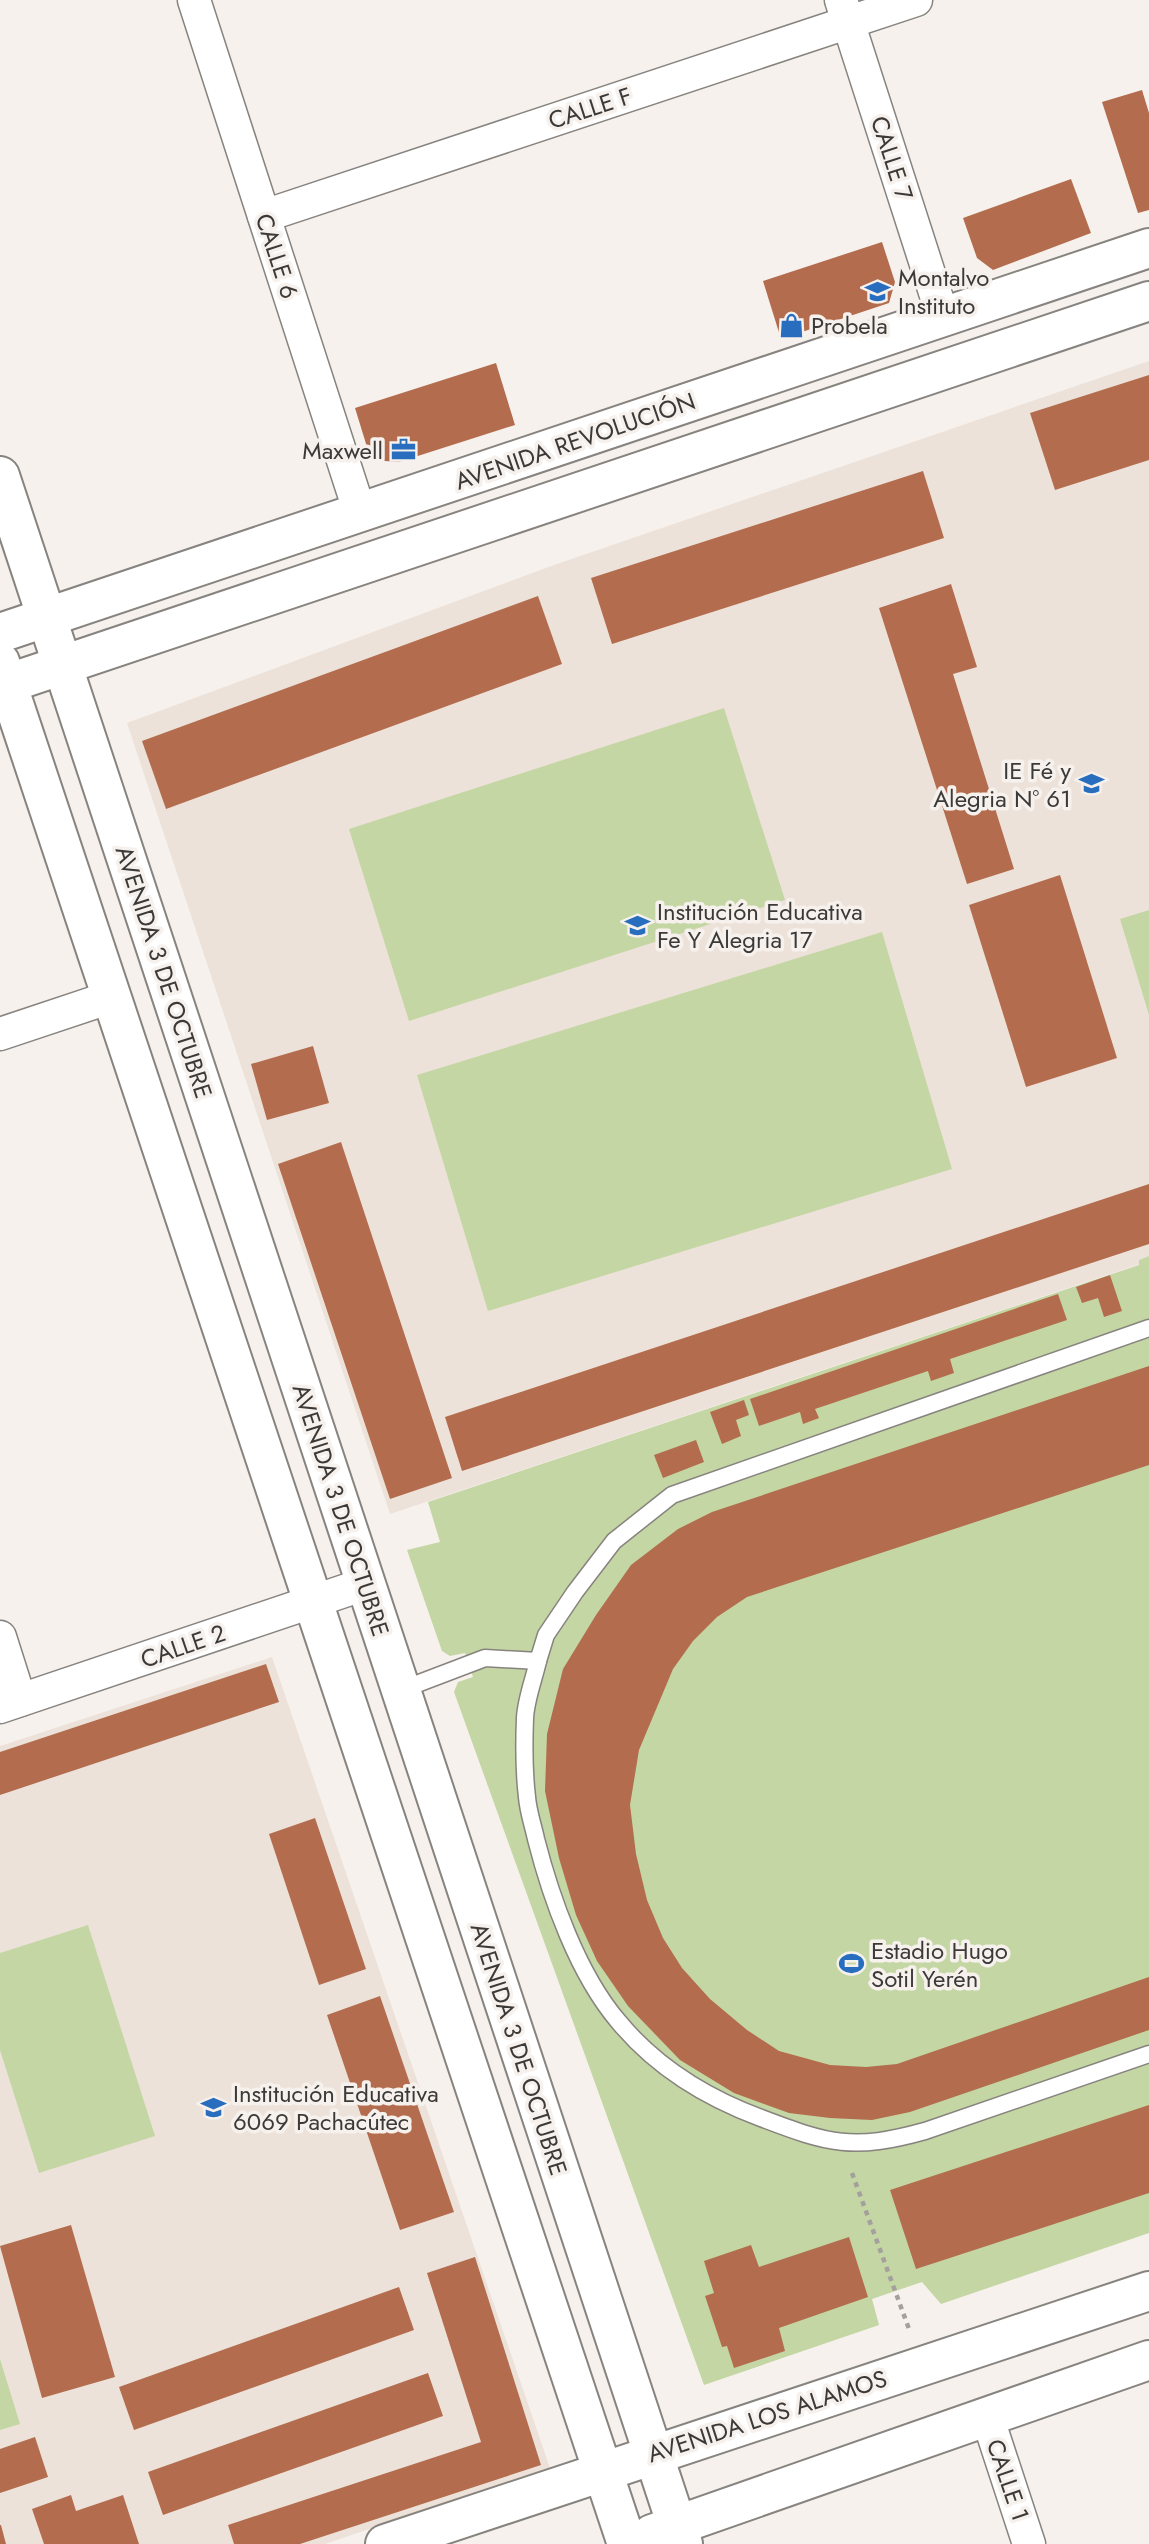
<svg xmlns="http://www.w3.org/2000/svg" width="1149" height="2544" viewBox="0 0 1149 2544" font-family="Jost,sans-serif">
<style>
.built{fill:#ede2d9}
.green{fill:#c4d6a3}
.building{fill:#b36c4d}
.lines{fill:none;stroke-linecap:round;stroke-linejoin:round}
.service-casing{stroke:#87837f;stroke-width:19}
.minor-casing{stroke:#87837f;stroke-width:35}
.tertiary-casing{stroke:#87837f;stroke-width:42}
.path{stroke:#a4a09d;stroke-width:4.5;stroke-dasharray:5 5;stroke-linecap:butt}
.service{stroke:#fff;stroke-width:16}
.minor{stroke:#fff;stroke-width:32}
.tertiary{stroke:#fff;stroke-width:38}
.labels{text-anchor:middle;dominant-baseline:central;stroke-width:7;stroke-linejoin:round;paint-order:stroke}
.street-label{font-size:24px;fill:#3c3a38;stroke:#f6f1ed}
.poi-label{font-size:24px;fill:#3c3a38;stroke:#f6f1ed;text-anchor:start}
</style>
<rect width="100%" height="100%" fill="#f6f1ed"/>
<g class="built">
<path d="M 1149,361 L 1149,1256 L 1139,1260 L 1140,1264 L 390,1514 L 127,723 L 554,565 Z"/>
<path d="M 272,1657 L 550,2468 L 325,2544 L 0,2544 L 0,1746 Z"/>
</g>
<g class="green">
<path d="M 724,708 L 785,900 L 409,1021 L 349,829 Z"/>
<path d="M 1149,910 L 1149,1015 L 1120,919 Z"/>
<path d="M 882,932 L 952,1169 L 488,1311 L 417,1075 Z"/>
<path d="M 1149,1256 L 1149,2233 L 941,2304 L 922,2282 L 872,2299 L 879,2325 L 704,2385 L 454,1692 L 458,1682 L 473,1677 L 465,1653 L 450,1656 L 442,1651 L 407,1550 L 440,1542 L 428,1502 L 1139,1265 L 1139,1260 Z"/>
<path d="M 88,1925 L 155,2136 L 39,2173 L 0,2050 L 0,1953 Z"/>
<path d="M 0,2359 L 20,2424 L 0,2430 Z"/>
</g>
<g class="building">
<path d="M 1142,90 L 1149,113 L 1149,210 L 1138,213 L 1102,102 Z"/>
<path d="M 1071,179 L 1091,233 L 993,270 L 977,258 L 963,218 Z"/>
<path d="M 882,242 L 895,282 L 889,303 L 781,339 L 763,281 Z"/>
<path d="M 496,363 L 515,425 L 399,462 L 371,460 L 355,408 Z"/>
<path d="M 1149,375 L 1149,460 L 1055,490 L 1030,413 Z"/>
<path d="M 923,471 L 944,538 L 612,644 L 591,578 Z"/>
<path d="M 951,584 L 977,667 L 953,674 L 1014,869 L 967,884 L 879,608 Z"/>
<path d="M 538,596 L 562,664 L 166,809 L 142,741 Z"/>
<path d="M 1060,875 L 1117,1058 L 1026,1087 L 969,905 Z"/>
<path d="M 313,1046 L 329,1103 L 267,1120 L 251,1064 Z"/>
<path d="M 341,1142 L 452,1478 L 390,1499 L 278,1164 Z"/>
<path d="M 1149,1184 L 1149,1244 L 462,1471 L 445,1417 Z"/>
<path d="M 1110,1275 L 1122,1311 L 1104,1317 L 1098,1298 L 1082,1303 L 1076,1287 Z"/>
<path d="M 1058,1294 L 1067,1320 L 950,1359 L 954,1373 L 931,1381 L 928,1371 L 815,1409 L 819,1418 L 803,1424 L 800,1412 L 759,1426 L 750,1399 Z"/>
<path d="M 1149,1366 L 1149,1465 L 747,1597 L 717,1617 L 693,1641 L 673,1669 L 639,1750 L 630,1805 L 636,1854 L 647,1900 L 663,1938 L 682,1968 L 710,1999 L 747,2030 L 779,2051 L 830,2065 L 866,2067 L 897,2064 L 1149,1977 L 1149,2030 L 910,2112 L 872,2120 L 830,2118 L 789,2113 L 734,2093 L 680,2060 L 628,2006 L 597,1961 L 576,1915 L 559,1858 L 545,1791 L 547,1734 L 563,1669 L 596,1615 L 631,1565 L 678,1529 L 712,1512 Z"/>
<path d="M 744,1400 L 749,1415 L 736,1420 L 741,1436 L 722,1444 L 710,1412 Z"/>
<path d="M 696,1440 L 704,1462 L 663,1478 L 654,1455 Z"/>
<path d="M 266,1664 L 279,1702 L 0,1795 L 0,1752 Z"/>
<path d="M 315,1818 L 366,1969 L 319,1985 L 269,1834 Z"/>
<path d="M 380,1996 L 454,2212 L 400,2230 L 327,2015 Z"/>
<path d="M 1149,2105 L 1149,2193 L 916,2269 L 890,2190 Z"/>
<path d="M 71,2225 L 115,2377 L 42,2398 L 0,2246 Z"/>
<path d="M 849,2237 L 868,2297 L 779,2328 L 785,2351 L 734,2368 L 727,2346 L 722,2347 L 705,2296 L 714,2293 L 704,2261 L 751,2245 L 759,2267 Z"/>
<path d="M 475,2257 L 541,2465 L 300,2544 L 234,2544 L 228,2525 L 481,2442 L 427,2273 Z"/>
<path d="M 399,2287 L 414,2330 L 134,2430 L 119,2387 Z"/>
<path d="M 428,2373 L 443,2416 L 163,2515 L 148,2472 Z"/>
<path d="M 35,2437 L 48,2477 L 0,2493 L 0,2449 Z"/>
<path d="M 71,2495 L 76,2511 L 123,2495 L 139,2544 L 44,2544 L 32,2509 Z"/>
<path d="M 0,2525 L 1,2525 L 6,2544 L 0,2544 Z"/>
</g>
<g class="lines">
<defs>
<g id="service">
<path d="M 538,1661 C 534,1679 526,1699 525,1718 C 524,1743 524,1772 527,1797 C 528,1811 533,1825 536,1839 C 551,1898 578,1974 618,2021 C 655,2066 707,2098 761,2118 C 829,2144 853,2151 925,2131 L 1149,2054"/>
<path d="M 401,1690 L 485,1658 L 538,1661 L 546,1635 L 575,1592 L 614,1541 L 672,1495 L 1149,1328"/>
</g>
<g id="minor">
<path d="M 194,0 L 360,513"/>
<path d="M 841,0 L 943,317"/>
<path d="M 264,216 L 916,0"/>
<path d="M 0,1034 L 111,997"/>
<path d="M 0,1637 L 20,1700"/>
<path d="M 0,1707 L 365,1584"/>
<path d="M 987,2416 L 1029,2544"/>
</g>
<g id="tertiary">
<path d="M 0,476 L 683,2544"/>
<path d="M 0,633 L 1149,248"/>
<path d="M 0,662 L 627,2544"/>
<path d="M 0,686 L 1149,301"/>
<path d="M 652,2534 L 1149,2360"/>
<path d="M 385,2544 L 1149,2291"/>
</g>
</defs>
<use href="#service" class="service-casing"/>
<use href="#minor" class="minor-casing"/>
<use href="#tertiary" class="tertiary-casing"/>
<path class="path" d="M 852,2173 L 909,2329"/>
<use href="#service" class="service"/>
<use href="#minor" class="minor"/>
<use href="#tertiary" class="tertiary"/>
</g>
<defs>
<symbol id="university-bare" viewBox="-9 -9 18 18"><path d="M0-5L7-2L0 1L-7-2ZM-4 1L0 2.5L4 1V4Q0 6-4 4Z" fill="#286dbe" stroke="#f6f1ed" stroke-width="2.5" paint-order="stroke"/></symbol>
<symbol id="shop-bare" viewBox="-9 -9 18 18"><path d="M-5-2.5h2.3a2.7 3.5 0 0 1 5.4 0H5L5.5 6h-11ZM-1.5-2.5h3a1.5 2.3 0 0 0-3 0Z" fill="#286dbe" stroke="#f6f1ed" stroke-width="2.5" paint-order="stroke"/></symbol>
<symbol id="office-bare" viewBox="-9 -9 18 18"><path d="M-6-3h4V-5.5h4V-3h4V5H-6ZM-1-4.5V-3h2v-1.5ZM-6 0V1H6V0Z" fill="#286dbe" stroke="#f6f1ed" stroke-width="2.5" paint-order="stroke"/></symbol>
<symbol id="school-bare" viewBox="-9 -9 18 18"><path d="M0-5L7-2L0 1L-7-2ZM-4 1L0 2.5L4 1V4Q0 6-4 4Z" fill="#286dbe" stroke="#f6f1ed" stroke-width="2.5" paint-order="stroke"/></symbol>
<symbol id="stadium-bare" viewBox="-9 -9 18 18"><path d="M0-5a6.5 5 0 1 0 0 10a6.5 5 0 1 0 0-10ZM-3.5-1.8h7v3.6h-7Z" fill="#286dbe" stroke="#f6f1ed" stroke-width="2.5" paint-order="stroke"/></symbol>
</defs>
<g fill-rule="evenodd">
<use href="#university-bare" x="860" y="274" width="35" height="35"/>
<use href="#shop-bare" x="774" y="308" width="35" height="35"/>
<use href="#office-bare" x="386" y="432" width="35" height="35"/>
<use href="#school-bare" x="1074" y="766" width="35" height="35"/>
<use href="#school-bare" x="620" y="908" width="35" height="35"/>
<use href="#stadium-bare" x="834" y="1946" width="35" height="35"/>
<use href="#school-bare" x="196" y="2090" width="35" height="35"/>
</g>
<g class="labels">
<g class="street-label">
<text transform="translate(590 108) rotate(-18)">CALLE F</text>
<text transform="translate(892 158) rotate(72)">CALLE 7</text>
<text transform="translate(277 256) rotate(72)">CALLE 6</text>
<text transform="translate(575 441) rotate(-19)">AVENIDA REVOLUCIÓN</text>
<text transform="translate(164 972) rotate(72)">AVENIDA 3 DE OCTUBRE</text>
<text transform="translate(341 1510) rotate(72)">AVENIDA 3 DE OCTUBRE</text>
<text transform="translate(183 1646) rotate(-19)">CALLE 2</text>
<text transform="translate(519 2049) rotate(72)">AVENIDA 3 DE OCTUBRE</text>
<text transform="translate(767 2416) rotate(-18)">AVENIDA LOS ALAMOS</text>
<text transform="translate(1008 2480) rotate(71)">CALLE 1</text>
</g>
<g class="poi-label">
<text x="898" y="277">Montalvo<tspan x="898" dy="28">Instituto</tspan></text>
<text x="811" y="325">Probela</text>
<text x="383" y="450" text-anchor="end">Maxwell</text>
<text x="1071" y="770" text-anchor="end">IE Fé y<tspan x="1071" dy="28">Alegria N° 61</tspan></text>
<text x="657" y="911">Institución Educativa<tspan x="657" dy="28">Fe Y Alegria 17</tspan></text>
<text x="871" y="1950">Estadio Hugo<tspan x="871" dy="28">Sotil Yerén</tspan></text>
<text x="233" y="2093">Institución Educativa<tspan x="233" dy="28">6069 Pachacútec</tspan></text>
</g>
</g>
</svg>
